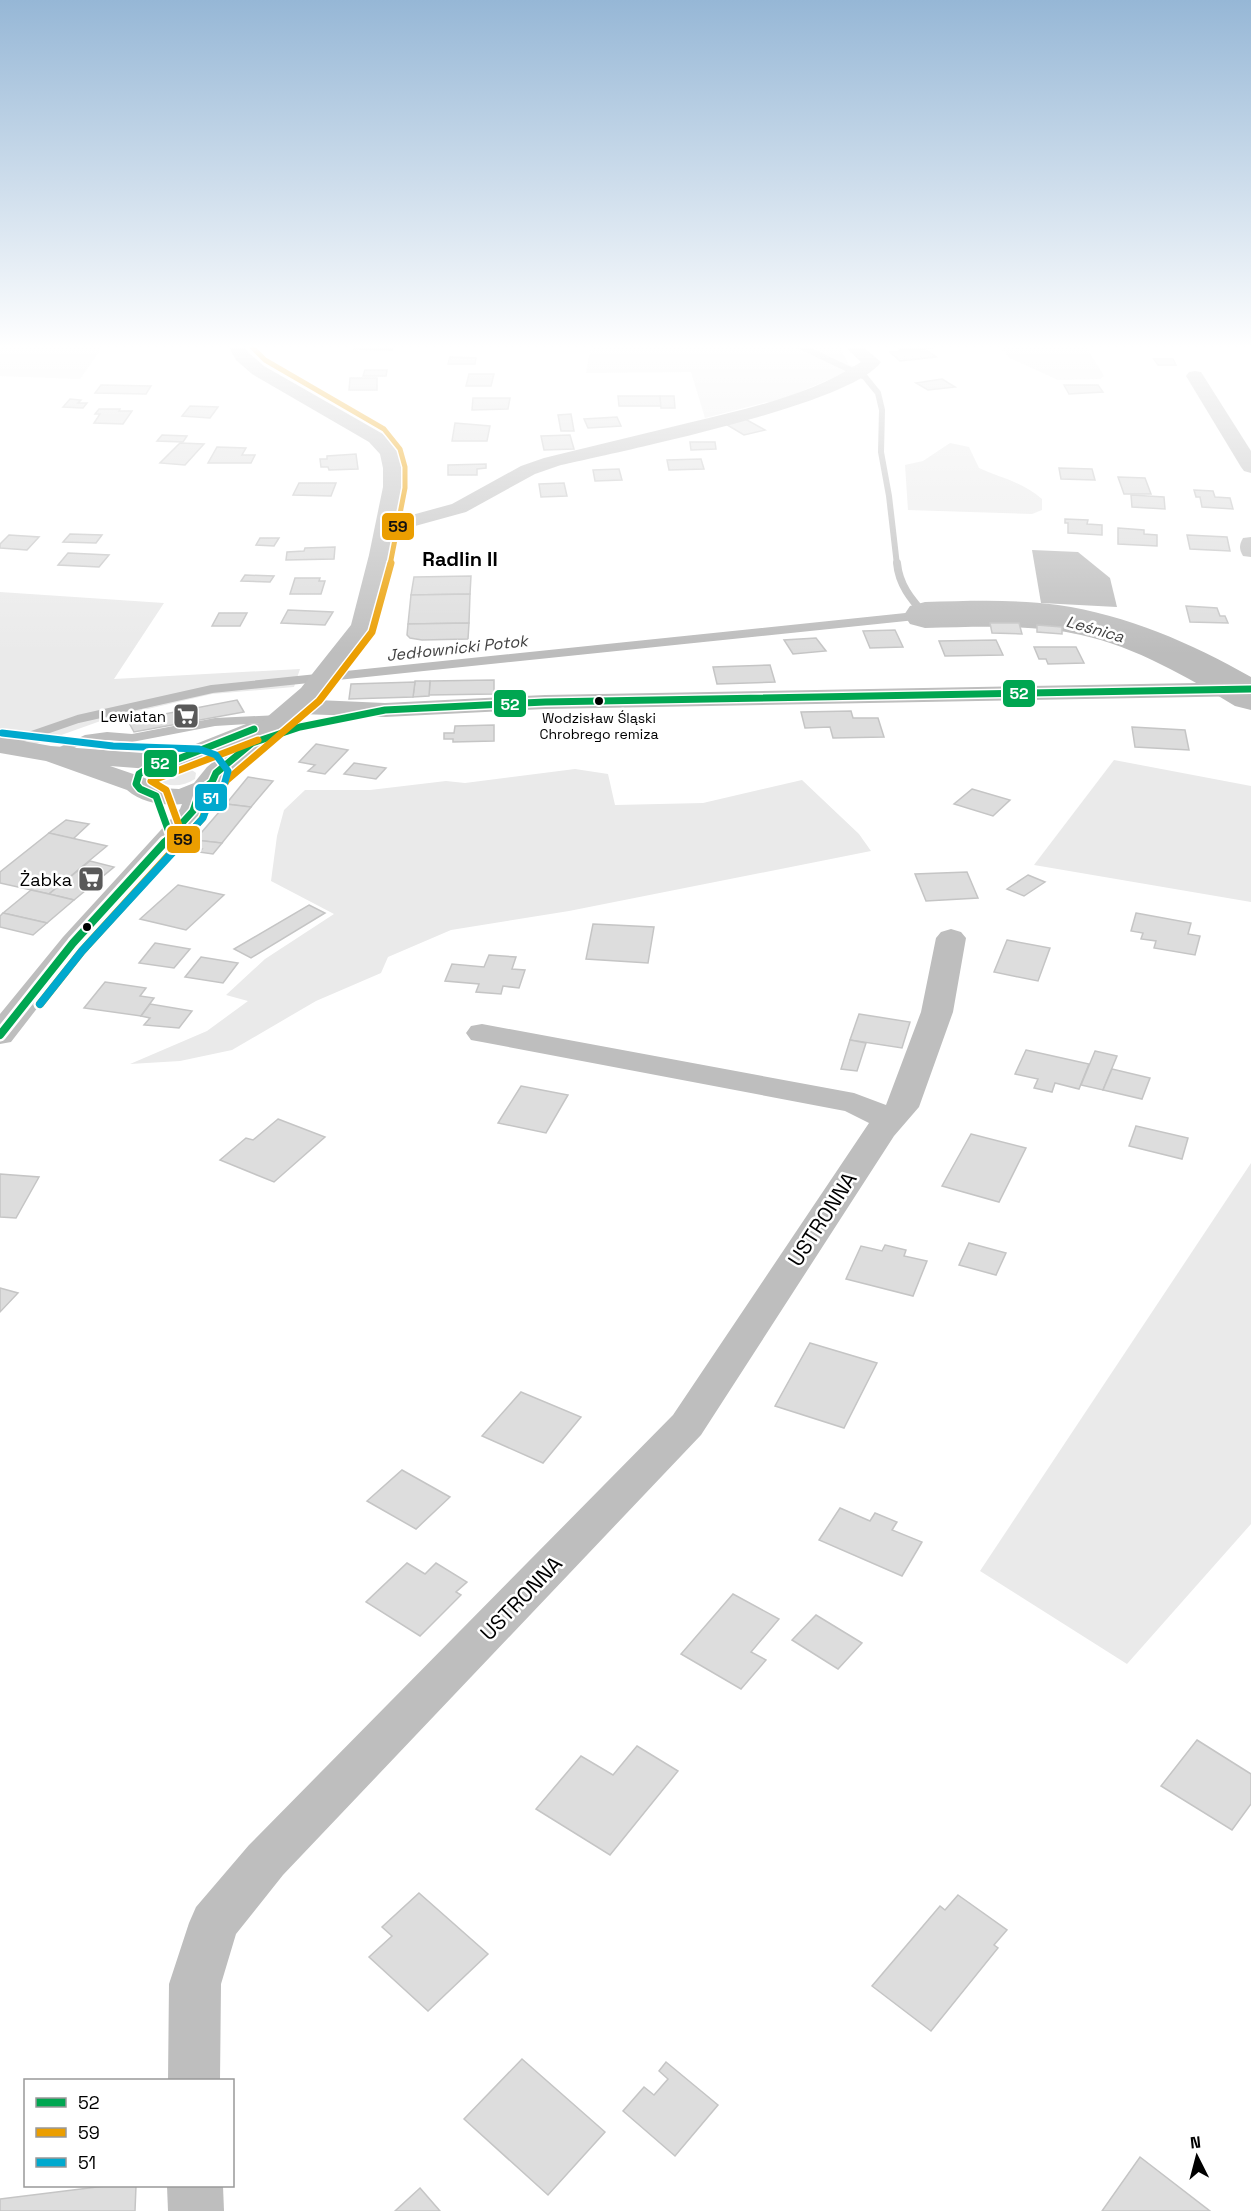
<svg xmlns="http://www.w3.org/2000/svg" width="1251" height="2211" viewBox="0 0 1251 2211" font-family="'Space Grotesk',sans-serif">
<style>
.green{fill:#eaeaea}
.water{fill:#bcbcbc}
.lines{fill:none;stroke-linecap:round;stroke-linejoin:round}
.stream-far1{stroke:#bcbcbc;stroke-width:6}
.stream{stroke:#bcbcbc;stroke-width:8}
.river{fill:#bcbcbc;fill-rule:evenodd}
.building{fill:#ddd;stroke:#c5c5c5;stroke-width:1.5}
.service{fill:#bebebe;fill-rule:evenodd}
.minor{fill:#bebebe;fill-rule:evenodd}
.tertiary{fill:#bebebe;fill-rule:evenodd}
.bus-1-far1-casing{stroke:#fff;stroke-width:10}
.bus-1-casing{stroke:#fff;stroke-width:13}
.bus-2-far2-casing{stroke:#fff;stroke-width:8}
.bus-2-far1-casing{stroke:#fff;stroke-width:10}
.bus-2-casing{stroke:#fff;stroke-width:13}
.bus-3-far1-casing{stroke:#fff;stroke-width:10}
.bus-3-casing{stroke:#fff;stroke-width:13}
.bus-1-far1{stroke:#00a651;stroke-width:7}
.bus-1{stroke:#00a651;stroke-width:8}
.bus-2-far2{stroke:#eb9e00;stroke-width:5}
.bus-2-far1{stroke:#eb9e00;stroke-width:7}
.bus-2{stroke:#eb9e00;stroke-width:8}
.bus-3-far1{stroke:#00a9ce;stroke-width:7}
.bus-3{stroke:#00a9ce;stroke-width:8}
.bus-dot{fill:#000;stroke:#fff;stroke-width:2}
.labels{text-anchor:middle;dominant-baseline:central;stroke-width:5;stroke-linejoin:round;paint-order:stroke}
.far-bus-label{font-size:14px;fill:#000;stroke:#fff}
.far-poi-label{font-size:15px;fill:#000;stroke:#fff;text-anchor:end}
.far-water-label{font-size:16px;font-style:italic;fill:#414141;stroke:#fff}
.poi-label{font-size:18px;fill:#000;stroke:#fff;text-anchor:end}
.far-district-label{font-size:20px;font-weight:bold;fill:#000;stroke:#fff}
.near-street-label{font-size:21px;fill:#000;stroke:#fff}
.line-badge{stroke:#fff;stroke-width:2}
.badge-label{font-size:16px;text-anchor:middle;font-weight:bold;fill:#fff}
.pale-badge-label{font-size:16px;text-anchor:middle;font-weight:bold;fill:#111}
</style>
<rect width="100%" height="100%" fill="#fff"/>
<g class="green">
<path d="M 0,345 L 104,345 L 80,379 L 0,376 Z"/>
<path d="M 591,345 L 839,345 L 849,365 L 858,367 L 772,404 L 767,402 L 705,418 L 691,372 L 586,373 Z"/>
<path d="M 998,345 L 1085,345 L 1104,376 L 1100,379 L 1058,380 L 1010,358 Z"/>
<path d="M 950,443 L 969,447 L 979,468 C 1001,478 1023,482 1042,499 L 1042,510 L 1032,514 L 908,510 L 905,465 L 923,461 Z"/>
<path d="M 0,592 L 164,603 L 114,679 L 300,669 L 294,687 L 212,694 L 109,718 L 36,744 L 0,737 Z"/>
<path d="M 1114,760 L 1251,786 L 1251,902 L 1034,865 Z"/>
<path d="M 178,767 L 189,768 L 196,773 L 195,779 C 184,786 170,788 158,781 L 158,775 L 166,769 Z"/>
<path d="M 575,769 L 608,774 L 615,805 L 703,803 L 802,780 L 859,834 L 871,851 L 569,911 L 451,930 L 388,957 L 381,973 L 316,1001 L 232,1050 L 180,1061 L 130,1064 L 207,1031 L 248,1001 L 226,995 L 265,959 L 334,914 L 271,881 L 277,836 L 284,810 L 305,790 L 370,790 L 446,781 L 465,783 Z"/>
<path d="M 1251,1163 L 1251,1524 L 1127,1664 L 980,1571 Z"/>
</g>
<path class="water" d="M 1032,550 L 1078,552 L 1110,578 L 1117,607 L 1041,603 Z"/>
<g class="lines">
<path class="stream-far1" d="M 798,345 L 865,377 L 878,393 L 882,410 L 881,452 L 889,496 L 897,565"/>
<g class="stream">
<path d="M 897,563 C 899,585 911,599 925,615"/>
<path d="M 0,746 L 78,719 L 212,689 L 925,615"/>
</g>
<path class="river" d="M 925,602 C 969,601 1014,599 1058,605 C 1127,615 1191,643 1251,677 L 1251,710 L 1235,706 C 1187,677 1136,647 1081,635 C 1030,624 977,627 925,628 L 910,624 L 904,615 L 910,606 Z"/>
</g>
<g class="building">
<path d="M 351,345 L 380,345 L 395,346 L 392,350 L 354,349 L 356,345 Z"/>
<path d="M 896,345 L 930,345 L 933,348 L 900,350 Z"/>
<path d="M 925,349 L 936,357 L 900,361 L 890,352 Z"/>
<path d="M 450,357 L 476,358 L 475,364 L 448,364 Z"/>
<path d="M 1154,359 L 1173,359 L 1176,365 L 1158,365 Z"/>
<path d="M 365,370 L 387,370 L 386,376 L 363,376 Z"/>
<path d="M 469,374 L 494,374 L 491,386 L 466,386 Z"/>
<path d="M 350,378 L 377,378 L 377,390 L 349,390 Z"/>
<path d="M 942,379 L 955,387 L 928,390 L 916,383 Z"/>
<path d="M 101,385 L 151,386 L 146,394 L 95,393 Z"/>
<path d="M 1064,385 L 1098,385 L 1103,392 L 1069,394 Z"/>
<path d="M 618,396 L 660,396 L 661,406 L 619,406 Z"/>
<path d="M 660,396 L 674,396 L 675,408 L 661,408 Z"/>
<path d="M 473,398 L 510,398 L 508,409 L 472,410 Z"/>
<path d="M 70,399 L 81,400 L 78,403 L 87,403 L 83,408 L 63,407 Z"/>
<path d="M 190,406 L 218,407 L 210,418 L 182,416 Z"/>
<path d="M 99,409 L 120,409 L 119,411 L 132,411 L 123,424 L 94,423 L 100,414 L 95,414 Z"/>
<path d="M 571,414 L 574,431 L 561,431 L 558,415 Z"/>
<path d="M 617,417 L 621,426 L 588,428 L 584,419 Z"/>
<path d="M 745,419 L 765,430 L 744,435 L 724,423 Z"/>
<path d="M 455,423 L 490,426 L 487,441 L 452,441 Z"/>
<path d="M 162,435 L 187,436 L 183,442 L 157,441 Z"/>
<path d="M 570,435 L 574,449 L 544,450 L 541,436 Z"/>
<path d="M 690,442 L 715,442 L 716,449 L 691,450 Z"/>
<path d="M 180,443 L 204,444 L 185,465 L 160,463 Z"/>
<path d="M 217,447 L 246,448 L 242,455 L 255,455 L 251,463 L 208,463 Z"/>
<path d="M 356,454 L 358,469 L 329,470 L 328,467 L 321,467 L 320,459 L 327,459 L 327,456 Z"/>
<path d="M 701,459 L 704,469 L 669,470 L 667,460 Z"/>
<path d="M 486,464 L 486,468 L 477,469 L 477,475 L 448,475 L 448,465 Z"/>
<path d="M 1059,468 L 1092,469 L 1095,480 L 1061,479 Z"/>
<path d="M 619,469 L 622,480 L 595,481 L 593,470 Z"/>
<path d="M 1118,477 L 1145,478 L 1151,494 L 1124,494 Z"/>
<path d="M 299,483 L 336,483 L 331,496 L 293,495 Z"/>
<path d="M 564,483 L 567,496 L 541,497 L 539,484 Z"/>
<path d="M 1194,490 L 1213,491 L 1215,497 L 1230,498 L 1233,509 L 1202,507 L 1200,497 L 1196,497 Z"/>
<path d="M 1131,495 L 1164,497 L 1165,509 L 1132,507 Z"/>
<path d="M 1065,519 L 1088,520 L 1087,524 L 1102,525 L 1102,535 L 1068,533 L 1068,523 L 1065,523 Z"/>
<path d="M 1118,528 L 1144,530 L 1144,534 L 1157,535 L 1157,546 L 1118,544 Z"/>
<path d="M 70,534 L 102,535 L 96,543 L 63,542 Z"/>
<path d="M 9,535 L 39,537 L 27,550 L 0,548 L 0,544 Z"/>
<path d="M 1187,535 L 1227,537 L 1230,551 L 1190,549 Z"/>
<path d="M 260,538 L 279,538 L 274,546 L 256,545 Z"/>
<path d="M 335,547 L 334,559 L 286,560 L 287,552 L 304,551 L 305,548 Z"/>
<path d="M 68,553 L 109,555 L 99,567 L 58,565 Z"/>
<path d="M 245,575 L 274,576 L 270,582 L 241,581 Z"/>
<path d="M 471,576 L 470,594 L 411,595 L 414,577 Z"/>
<path d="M 295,578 L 320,578 L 319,581 L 325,581 L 321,594 L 290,594 Z"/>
<path d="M 470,594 L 469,623 L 408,624 L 411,595 Z"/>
<path d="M 1186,606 L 1217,608 L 1220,616 L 1225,616 L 1228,623 L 1190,622 Z"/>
<path d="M 288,610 L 333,612 L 325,625 L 281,623 Z"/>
<path d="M 219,613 L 247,613 L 240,626 L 212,626 Z"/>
<path d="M 469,623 L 468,639 L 422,640 L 410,638 L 407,635 L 408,624 Z"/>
<path d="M 990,623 L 1019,623 L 1022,634 L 992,633 Z"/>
<path d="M 1037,625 L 1062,627 L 1062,634 L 1037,632 Z"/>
<path d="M 895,630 L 903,647 L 870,648 L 863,631 Z"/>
<path d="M 816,638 L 826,651 L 793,654 L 784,640 Z"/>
<path d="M 996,640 L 1003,655 L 945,656 L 939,641 Z"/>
<path d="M 1034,647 L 1076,647 L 1084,663 L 1048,664 L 1046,659 L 1039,659 Z"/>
<path d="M 770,665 L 775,682 L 717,684 L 713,667 Z"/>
<path d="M 494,680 L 494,694 L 429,695 L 430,681 Z"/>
<path d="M 415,681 L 430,681 L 429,696 L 413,697 Z"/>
<path d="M 415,682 L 413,697 L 349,699 L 351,684 Z"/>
<path d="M 237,700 L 244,712 L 134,732 L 128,721 Z"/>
<path d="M 851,711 L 853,718 L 878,718 L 884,737 L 833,738 L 830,727 L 805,728 L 801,712 Z"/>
<path d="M 494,725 L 494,741 L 453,742 L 453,739 L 444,739 L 444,733 L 454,733 L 455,726 Z"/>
<path d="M 1132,727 L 1185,730 L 1189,750 L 1135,747 Z"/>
<path d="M 316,744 L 348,750 L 325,774 L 308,771 L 315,765 L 299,762 Z"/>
<path d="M 354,763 L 386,768 L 376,779 L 344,774 Z"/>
<path d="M 248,777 L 273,781 L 251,807 L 226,804 Z"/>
<path d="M 972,789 L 1010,800 L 993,816 L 954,804 Z"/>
<path d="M 226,804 L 251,807 L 222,843 L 195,840 Z"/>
<path d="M 66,820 L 89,824 L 73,839 L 49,833 Z"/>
<path d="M 49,833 L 107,846 L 49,894 L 0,883 L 0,872 Z"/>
<path d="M 195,840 L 222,843 L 213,854 L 199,852 L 202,849 L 188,847 Z"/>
<path d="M 90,861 L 114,867 L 74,900 L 49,894 Z"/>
<path d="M 967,872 L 978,898 L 926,901 L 915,874 Z"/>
<path d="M 1028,875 L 1045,882 L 1024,896 L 1007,889 Z"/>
<path d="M 178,885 L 224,895 L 186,930 L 140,919 Z"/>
<path d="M 31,890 L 49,894 L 74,900 L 47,923 L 3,913 Z"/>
<path d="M 309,905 L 325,913 L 251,958 L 234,949 Z"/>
<path d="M 3,913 L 47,923 L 33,935 L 0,927 L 0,916 Z"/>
<path d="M 1136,913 L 1191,923 L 1188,934 L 1200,936 L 1195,955 L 1154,948 L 1156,941 L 1141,939 L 1143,933 L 1131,931 Z"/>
<path d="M 593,924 L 654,927 L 648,963 L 586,959 Z"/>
<path d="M 1007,940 L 1050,948 L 1038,981 L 994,972 Z"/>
<path d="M 155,943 L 190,949 L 174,968 L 139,963 Z"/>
<path d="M 489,955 L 516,957 L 512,969 L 525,970 L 519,988 L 503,986 L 501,994 L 476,992 L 479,984 L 445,981 L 452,964 L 484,967 Z"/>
<path d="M 201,957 L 238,963 L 223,983 L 185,977 Z"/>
<path d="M 105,982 L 146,988 L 140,996 L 154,998 L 141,1016 L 84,1008 Z"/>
<path d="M 150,1004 L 192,1011 L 179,1028 L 144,1025 L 150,1018 L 141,1016 Z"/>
<path d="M 859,1014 L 910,1022 L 902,1048 L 850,1040 Z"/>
<path d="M 850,1040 L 866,1043 L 857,1071 L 841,1069 Z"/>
<path d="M 1026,1050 L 1089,1064 L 1079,1089 L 1055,1083 L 1052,1092 L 1034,1088 L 1038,1079 L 1015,1074 Z"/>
<path d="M 1095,1051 L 1117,1056 L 1103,1090 L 1081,1085 Z"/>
<path d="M 1112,1069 L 1150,1078 L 1142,1099 L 1103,1090 Z"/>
<path d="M 521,1086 L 568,1095 L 546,1133 L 498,1123 Z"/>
<path d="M 278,1119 L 325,1137 L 274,1182 L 220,1160 L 246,1138 L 253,1140 Z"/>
<path d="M 1136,1126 L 1188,1138 L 1182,1159 L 1129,1146 Z"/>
<path d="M 971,1134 L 1026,1148 L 999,1202 L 942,1186 Z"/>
<path d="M 0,1174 L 39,1177 L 16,1218 L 0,1217 Z"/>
<path d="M 969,1243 L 1006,1253 L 996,1275 L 959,1265 Z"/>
<path d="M 885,1245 L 906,1250 L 904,1256 L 927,1261 L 913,1296 L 846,1279 L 861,1246 L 882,1251 Z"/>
<path d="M 0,1288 L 18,1293 L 0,1312 Z"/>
<path d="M 810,1343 L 877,1363 L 844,1428 L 775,1406 Z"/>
<path d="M 521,1392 L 581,1417 L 543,1463 L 482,1436 Z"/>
<path d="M 402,1470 L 450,1497 L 416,1529 L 367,1501 Z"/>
<path d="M 840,1508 L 870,1521 L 875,1513 L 897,1522 L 892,1530 L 922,1542 L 902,1576 L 819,1540 Z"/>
<path d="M 407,1563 L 425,1574 L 436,1563 L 467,1582 L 456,1592 L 461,1595 L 420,1636 L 366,1602 Z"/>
<path d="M 733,1594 L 779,1619 L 751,1652 L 766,1660 L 741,1689 L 681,1654 Z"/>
<path d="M 816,1615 L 862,1643 L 838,1669 L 792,1640 Z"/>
<path d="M 1197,1740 L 1251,1774 L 1251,1804 L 1232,1830 L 1161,1786 Z"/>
<path d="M 637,1746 L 678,1771 L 610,1855 L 536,1809 L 581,1756 L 613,1775 Z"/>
<path d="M 419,1893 L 488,1954 L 428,2011 L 369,1957 L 392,1936 L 382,1927 Z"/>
<path d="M 958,1895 L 1007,1930 L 994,1945 L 998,1948 L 931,2031 L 872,1986 L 940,1906 L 945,1910 Z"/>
<path d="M 522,2059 L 605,2132 L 548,2195 L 464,2119 Z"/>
<path d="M 666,2062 L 718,2105 L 675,2156 L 623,2111 L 644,2087 L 654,2095 L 668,2079 L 659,2071 Z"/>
<path d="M 1140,2157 L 1210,2211 L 1102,2211 Z"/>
<path d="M 105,2186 L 136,2186 L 135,2211 L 0,2211 L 0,2199 Z"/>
<path d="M 420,2188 L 440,2211 L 395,2211 Z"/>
</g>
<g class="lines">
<path class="service" d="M 279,715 L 285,719 L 283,722 L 215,726 L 132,742 L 107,740 L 88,742 L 51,758 L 45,754 L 85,735 L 107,732 L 132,734 L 215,718 Z"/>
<g class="minor">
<path d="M 843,345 L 861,345 L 881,362 C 851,405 617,452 558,466 L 535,474 L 466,512 L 386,534 L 379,532 L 376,528 L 379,524 L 452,504 L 521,466 L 544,458 C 593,446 643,434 692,422 C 750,408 811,395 861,362 Z"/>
<path d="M 1195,371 L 1201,372 L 1251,451 L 1251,473 L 1244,471 L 1241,467 L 1186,376 L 1189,372 Z"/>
<path d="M 1251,537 L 1251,557 L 1243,556 C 1239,549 1239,545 1243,538 Z"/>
<path d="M 951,929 L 961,932 L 966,938 L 953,1012 L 919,1107 L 894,1136 L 701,1435 L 283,1875 L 236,1934 L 221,1984 L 220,2080 L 168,2080 L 169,1984 L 189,1923 L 196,1907 L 249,1845 L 673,1415 L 869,1123 L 845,1111 L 482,1042 L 471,1040 L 466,1033 L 471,1026 L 482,1024 L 854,1093 L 886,1105 L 921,1012 L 936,938 L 941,932 Z"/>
<path d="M 167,2186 L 223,2186 L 224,2211 L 168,2211 Z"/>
</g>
<path class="tertiary" d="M 228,345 L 244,345 L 249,353 L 264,366 L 383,434 L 399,453 L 403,468 L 403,487 L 391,555 L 373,626 L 317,700 L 385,703 L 545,695 L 1251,682 L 1251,696 L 545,709 L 385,717 L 301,714 L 227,777 L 221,788 L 212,795 L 202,817 L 83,949 L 11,1042 L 0,1044 L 0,1014 L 63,937 L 180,809 L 182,804 C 163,806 142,803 127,790 L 46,761 L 0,753 L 0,737 L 51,746 L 168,755 L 246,724 L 260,723 L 301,688 L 351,625 L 369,555 L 383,487 L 383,468 L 380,454 L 369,442 L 252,374 L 236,360 ZM 231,747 L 207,767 L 194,783 L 179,789 L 160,788 L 145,778 L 110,766 L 163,770 L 173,766 L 187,764 Z"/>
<defs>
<g id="bus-1-far1">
<path d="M 170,835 L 156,796 L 140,789 L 136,784 L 139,774 L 153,765 L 178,759 L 254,729"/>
<path d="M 164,843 L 193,811 L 200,791 L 212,782 L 216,773 L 252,743 L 300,727 L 385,710 L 545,702 L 1251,689"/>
</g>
<path id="bus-1" d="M 0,1035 L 73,943 L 165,842"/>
<path id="bus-2-far2" d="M 250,345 L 265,360 L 384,429 L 400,449 L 405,467 L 405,488 L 390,565"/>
<g id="bus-2-far1">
<path d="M 181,831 L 166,790 L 151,781 L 258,740"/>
<path d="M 180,843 L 202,819 L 210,799 L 221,790 L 227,780 L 319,701 L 372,632 L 391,563"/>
</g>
<path id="bus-2" d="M 40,1004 L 82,951 L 181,842"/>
<path id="bus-3-far1" d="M 2,733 L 113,746 L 199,749 L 216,755 L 228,771 L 224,785 L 210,799 L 203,818 L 180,843"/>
<path id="bus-3" d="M 40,1004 L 82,951 L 182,842"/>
</defs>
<use href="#bus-1-far1" class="bus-1-far1-casing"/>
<use href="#bus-1" class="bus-1-casing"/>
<use href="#bus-2-far2" class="bus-2-far2-casing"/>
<use href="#bus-2-far1" class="bus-2-far1-casing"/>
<use href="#bus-2" class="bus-2-casing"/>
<use href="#bus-3-far1" class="bus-3-far1-casing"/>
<use href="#bus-3" class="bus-3-casing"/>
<use href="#bus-1-far1" class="bus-1-far1"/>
<use href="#bus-1" class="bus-1"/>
<use href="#bus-2-far2" class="bus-2-far2"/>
<use href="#bus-2-far1" class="bus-2-far1"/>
<use href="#bus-2" class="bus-2"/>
<use href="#bus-3-far1" class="bus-3-far1"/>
<use href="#bus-3" class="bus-3"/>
</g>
<linearGradient id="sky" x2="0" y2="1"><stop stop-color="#96b7d6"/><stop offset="0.53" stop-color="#fff"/><stop offset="1" stop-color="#fff" stop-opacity="0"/></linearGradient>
<rect width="1251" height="654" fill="url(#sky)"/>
<defs>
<symbol id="supermarket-square" viewBox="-11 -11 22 22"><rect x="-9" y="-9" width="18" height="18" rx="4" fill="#595959" stroke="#fff"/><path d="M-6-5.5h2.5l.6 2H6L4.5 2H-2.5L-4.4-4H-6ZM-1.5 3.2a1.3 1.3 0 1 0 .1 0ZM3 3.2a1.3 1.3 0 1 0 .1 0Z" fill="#fff"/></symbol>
</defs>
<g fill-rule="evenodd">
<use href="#supermarket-square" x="171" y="701" width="30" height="30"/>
<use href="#supermarket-square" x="76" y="864" width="30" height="30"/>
</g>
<g class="bus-dot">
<circle cx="599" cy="701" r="5"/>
<circle cx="87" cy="927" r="5"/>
</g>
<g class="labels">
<g class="far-bus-label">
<text x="599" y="718">Wodzisław Śląski<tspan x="599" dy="16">Chrobrego remiza</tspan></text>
</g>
<g class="far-poi-label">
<text x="166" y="716">Lewiatan</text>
</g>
<g class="far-water-label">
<text transform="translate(1095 629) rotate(16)">Leśnica</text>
<text transform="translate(457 648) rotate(-6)">Jedłownicki Potok</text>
</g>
<g class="poi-label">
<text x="72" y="879">Żabka</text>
</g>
<g class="far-district-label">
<text x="460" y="559">Radlin II</text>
</g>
<g class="near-street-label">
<text transform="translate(822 1219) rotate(-57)">USTRONNA</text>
<text transform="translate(521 1598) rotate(-46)">USTRONNA</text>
</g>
</g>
<g class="line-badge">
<rect x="381" y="512" width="34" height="29" rx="6" fill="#eb9e00"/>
<rect x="1002" y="679" width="34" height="29" rx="6" fill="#00a651"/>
<rect x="493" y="689" width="34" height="29" rx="6" fill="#00a651"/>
<rect x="143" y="749" width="35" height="29" rx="6" fill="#00a651"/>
<rect x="194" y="783" width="34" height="29" rx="6" fill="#00a9ce"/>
<rect x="166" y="825" width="35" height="29" rx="6" fill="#eb9e00"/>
</g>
<g class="badge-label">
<text x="1019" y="699">52</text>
<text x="510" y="710">52</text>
<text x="160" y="769">52</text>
<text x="211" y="804">51</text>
</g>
<g class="pale-badge-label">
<text x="398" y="532">59</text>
<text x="183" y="845">59</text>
</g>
<rect x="24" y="2079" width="210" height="108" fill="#ffffff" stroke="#999999" stroke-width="1.5"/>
<rect x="36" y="2098" width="30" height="9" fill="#00a651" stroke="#999999" stroke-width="1.5"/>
<text x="78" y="2109" font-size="18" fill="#000000">52</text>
<rect x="36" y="2128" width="30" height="9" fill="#eb9e00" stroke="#999999" stroke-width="1.5"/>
<text x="78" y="2139" font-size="18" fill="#000000">59</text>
<rect x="36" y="2158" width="30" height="9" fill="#00a9ce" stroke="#999999" stroke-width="1.5"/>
<text x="78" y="2169" font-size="18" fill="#000000">51</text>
<g transform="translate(1197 2157) rotate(354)" stroke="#ffffff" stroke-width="4.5" paint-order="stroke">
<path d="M0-4.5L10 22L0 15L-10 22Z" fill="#000000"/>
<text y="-9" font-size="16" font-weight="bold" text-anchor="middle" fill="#000000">N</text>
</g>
</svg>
